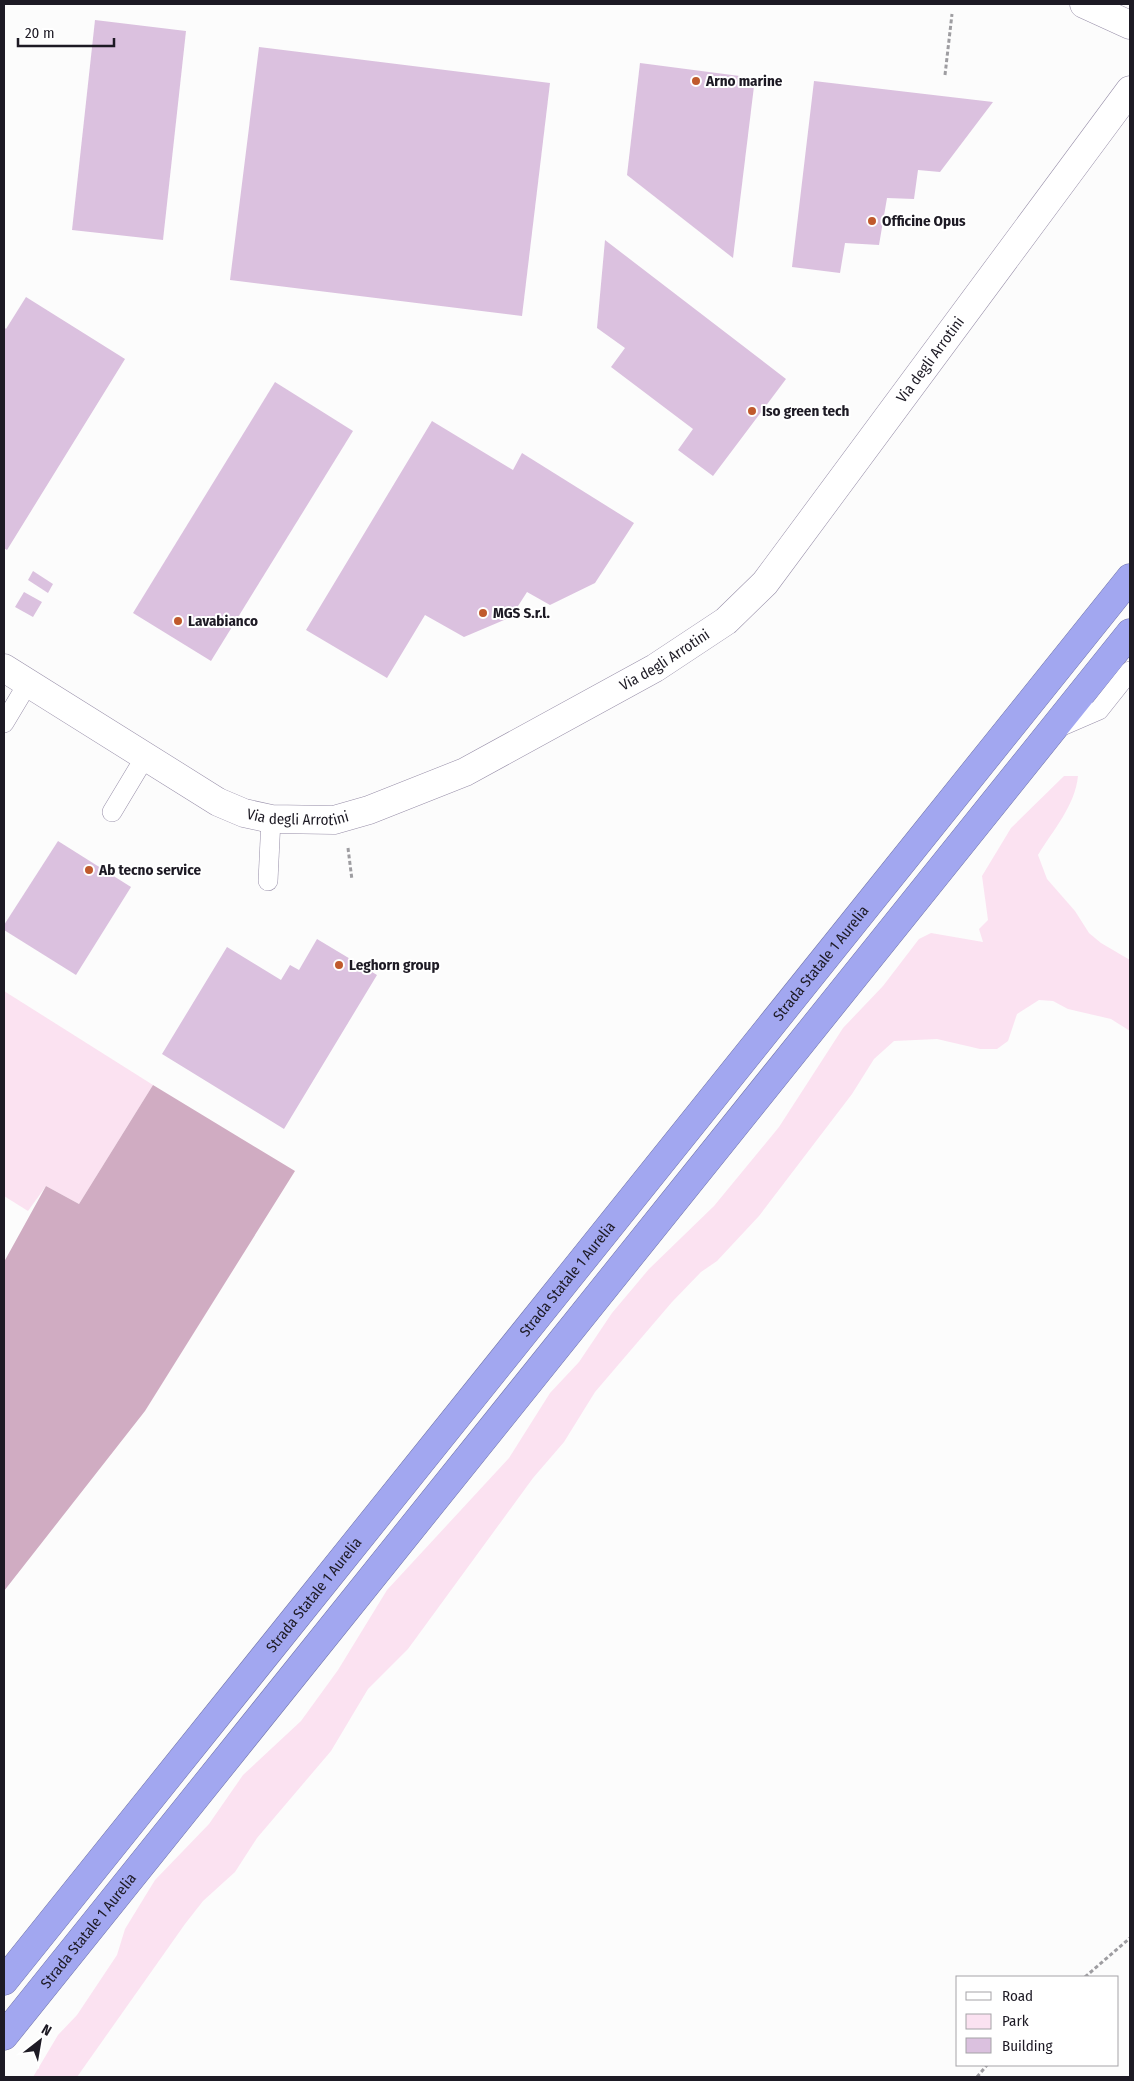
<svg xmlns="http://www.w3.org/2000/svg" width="1134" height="2081" viewBox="0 0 1134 2081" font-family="'Fira Sans Condensed',sans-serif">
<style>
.green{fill:#fbe2f1}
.forest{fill:#d0acc2}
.building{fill:#dbc1df}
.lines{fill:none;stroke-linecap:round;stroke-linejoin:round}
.lane-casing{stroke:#978ea8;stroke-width:20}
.street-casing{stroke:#978ea8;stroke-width:29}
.highway-casing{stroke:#7376a9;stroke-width:29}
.path{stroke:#9e9da1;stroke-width:3;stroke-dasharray:4 2.5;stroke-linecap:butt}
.lane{stroke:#fff;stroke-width:19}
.street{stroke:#fff;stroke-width:28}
.highway{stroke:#a2a7f0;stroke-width:28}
.poi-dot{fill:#c05a2d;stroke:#fff;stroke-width:2}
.labels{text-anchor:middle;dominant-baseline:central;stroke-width:4;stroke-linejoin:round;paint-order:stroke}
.poi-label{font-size:15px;font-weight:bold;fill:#1d1a24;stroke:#fff;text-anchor:start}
.street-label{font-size:15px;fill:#1d1a24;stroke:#fff}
</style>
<rect width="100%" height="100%" fill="#fcfcfc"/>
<g class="green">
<path d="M 1064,776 L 1078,776 C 1075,806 1053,830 1038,855 L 1047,879 L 1075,911 L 1089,933 L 1101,943 L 1130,960 L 1130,1031 L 1111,1019 L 1068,1009 L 1053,1001 L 1039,1000 L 1017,1014 L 1008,1041 L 997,1049 L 980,1049 L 937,1039 L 894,1041 L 874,1059 L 852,1094 L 759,1216 L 717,1261 L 701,1272 L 672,1302 L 595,1392 L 564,1442 L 533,1478 L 408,1649 L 368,1689 L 331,1751 L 257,1838 L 235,1872 L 203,1901 L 185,1924 L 77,2077 L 33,2077 L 58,2035 L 77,2015 L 117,1955 L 125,1929 L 155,1880 L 209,1824 L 243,1775 L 301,1721 L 338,1670 L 387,1590 L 509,1458 L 550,1393 L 579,1362 L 612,1313 L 649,1269 L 714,1206 L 779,1127 L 843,1028 L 883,986 L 919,939 L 931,933 L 983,942 L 979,929 L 988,920 L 982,876 L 1011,828 Z"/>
<path d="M 4,991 L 153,1085 L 79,1204 L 46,1186 L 28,1211 L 4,1196 Z"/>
</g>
<path class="forest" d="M 153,1085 L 295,1171 L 145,1411 L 4,1591 L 4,1262 L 46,1186 L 79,1204 Z"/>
<g class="building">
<path d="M 95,20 L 186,31 L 163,240 L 72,230 Z"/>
<path d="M 259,47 L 550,83 L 522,316 L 230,280 Z"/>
<path d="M 640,63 L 755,78 L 733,258 L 627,175 Z"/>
<path d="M 814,81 L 993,102 L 940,172 L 918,170 L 914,199 L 887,198 L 879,245 L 845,243 L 840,273 L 792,267 Z"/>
<path d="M 605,240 L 786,379 L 713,476 L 678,450 L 693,429 L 611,367 L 625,348 L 597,328 Z"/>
<path d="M 26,297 L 125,359 L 7,550 L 4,548 L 4,327 L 6,329 Z"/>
<path d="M 275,382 L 353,431 L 211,661 L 133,613 Z"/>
<path d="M 432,421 L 513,470 L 522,453 L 634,523 L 595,583 L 550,605 L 527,592 L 511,617 L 464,637 L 425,615 L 387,678 L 306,630 Z"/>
<path d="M 33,571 L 53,584 L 48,593 L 28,580 Z"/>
<path d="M 24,592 L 42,602 L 33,617 L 15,607 Z"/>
<path d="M 58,841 L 131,887 L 76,975 L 4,930 L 4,925 Z"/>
<path d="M 317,939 L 377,975 L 284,1129 L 162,1054 L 227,947 L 281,980 L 290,965 L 299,970 Z"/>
</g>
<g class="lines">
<defs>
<g id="lane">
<path d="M 4,723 L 28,683"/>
<path d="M 1055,729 L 1099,710 L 1130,671"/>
<path d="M 112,812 L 145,757"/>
<path d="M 268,881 L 271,819"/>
</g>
<g id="street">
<path d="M 1084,4 L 1130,25"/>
<path id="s1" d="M 4,668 L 218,802 L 244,813 L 271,819 L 334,820 L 369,810 L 465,772 L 655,668 L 726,621 L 765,583 L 1130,90"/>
</g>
<g id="highway">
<path id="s2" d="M 4,1981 L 1130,578"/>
<path id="s3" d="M 4,2036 L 1130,633"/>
</g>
</defs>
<use href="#lane" class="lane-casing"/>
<use href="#street" class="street-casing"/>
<use href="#highway" class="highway-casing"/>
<g class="path">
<path d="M 945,75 L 952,14"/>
<path d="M 348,848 L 352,880"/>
<path d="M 1085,1977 L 1130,1938"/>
<path d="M 977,2077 L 987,2065"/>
</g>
<use href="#lane" class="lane"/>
<use href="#street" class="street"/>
<use href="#highway" class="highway"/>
</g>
<g class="poi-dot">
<circle cx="696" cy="81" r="5"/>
<circle cx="872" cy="221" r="5"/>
<circle cx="752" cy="411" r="5"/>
<circle cx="483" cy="613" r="5"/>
<circle cx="178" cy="621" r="5"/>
<circle cx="89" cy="870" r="5"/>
<circle cx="339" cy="965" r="5"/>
</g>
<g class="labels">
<g class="poi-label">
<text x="706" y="81">Arno marine</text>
<text x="882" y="221">Officine Opus</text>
<text x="762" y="411">Iso green tech</text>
<text x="493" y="613">MGS S.r.l.</text>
<text x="188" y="621">Lavabianco</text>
<text x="99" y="870">Ab tecno service</text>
<text x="349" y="965">Leghorn group</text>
</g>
<g class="street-label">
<text stroke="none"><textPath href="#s1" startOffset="1145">Via degli Arrotini</textPath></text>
<text stroke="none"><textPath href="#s1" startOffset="740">Via degli Arrotini</textPath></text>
<text stroke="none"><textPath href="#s1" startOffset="335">Via degli Arrotini</textPath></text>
<text stroke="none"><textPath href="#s2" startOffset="1305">Strada Statale 1 Aurelia</textPath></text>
<text stroke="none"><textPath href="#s2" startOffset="900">Strada Statale 1 Aurelia</textPath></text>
<text stroke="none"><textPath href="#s2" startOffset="495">Strada Statale 1 Aurelia</textPath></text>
<text stroke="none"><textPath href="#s3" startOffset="135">Strada Statale 1 Aurelia</textPath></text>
</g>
</g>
<rect width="1134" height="2081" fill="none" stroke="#1d1a24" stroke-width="10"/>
<rect x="956" y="1976" width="162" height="90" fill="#ffffff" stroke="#a5a3a7"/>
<rect x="966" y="1992" width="25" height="8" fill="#ffffff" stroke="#a5a3a7"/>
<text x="1002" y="2001" font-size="15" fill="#1d1a24">Road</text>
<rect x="966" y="2014" width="25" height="15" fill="#fbe2f1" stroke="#a5a3a7"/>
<text x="1002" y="2026" font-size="15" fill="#1d1a24">Park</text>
<rect x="966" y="2038" width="25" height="15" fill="#dbc1df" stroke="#a5a3a7"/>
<text x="1002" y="2051" font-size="15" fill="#1d1a24">Building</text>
<g transform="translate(40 2041) rotate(31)" stroke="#ffffff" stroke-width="4" paint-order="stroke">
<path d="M0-4L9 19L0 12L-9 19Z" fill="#1d1a24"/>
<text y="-8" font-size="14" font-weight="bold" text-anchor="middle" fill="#1d1a24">N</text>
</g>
<path d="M18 38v8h96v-8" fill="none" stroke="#1d1a24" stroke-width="2.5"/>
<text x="25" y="38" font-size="15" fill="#1d1a24" stroke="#ffffff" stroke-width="4" paint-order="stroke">20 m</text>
</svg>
